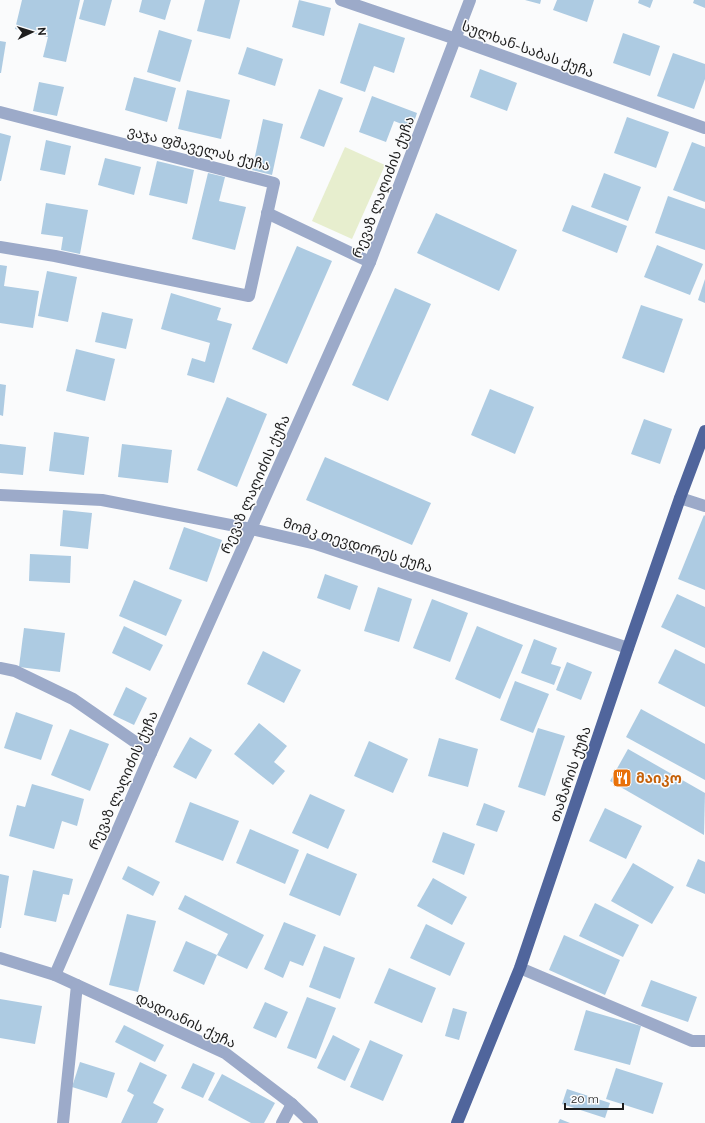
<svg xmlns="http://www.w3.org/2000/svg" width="705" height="1123" viewBox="0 0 705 1123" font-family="Raleway,'Noto Sans Georgian',sans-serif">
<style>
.green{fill:#e7eece}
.building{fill:#adcbe2}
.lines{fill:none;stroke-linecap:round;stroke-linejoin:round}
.minor{stroke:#9caac9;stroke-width:12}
.major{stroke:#50659c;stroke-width:12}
.labels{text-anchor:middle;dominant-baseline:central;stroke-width:3;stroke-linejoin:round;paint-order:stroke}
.street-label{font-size:14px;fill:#1e1e1e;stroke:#fafbfc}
.food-label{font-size:14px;font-weight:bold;fill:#c56008;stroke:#fafbfc;text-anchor:start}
</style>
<rect width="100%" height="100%" fill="#fafbfc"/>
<path class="green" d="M 345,147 L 385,165 L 352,239 L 312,221 Z"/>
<g class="building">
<path d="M 22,0 L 80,0 L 66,62 L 43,57 L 48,37 L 15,29 Z"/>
<path d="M 84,0 L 112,0 L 105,26 L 79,19 Z"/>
<path d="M 142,0 L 171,0 L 165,20 L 139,12 Z"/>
<path d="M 205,0 L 240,0 L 230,39 L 197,31 Z"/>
<path d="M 299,0 L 331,8 L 324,36 L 292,27 Z"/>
<path d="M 525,0 L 541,0 L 540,4 Z"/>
<path d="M 557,0 L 594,0 L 587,22 L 553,10 Z"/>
<path d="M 639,0 L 653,0 L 650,8 L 638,3 Z"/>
<path d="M 694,0 L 705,0 L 705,8 L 693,3 Z"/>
<path d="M 359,23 L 405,38 L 394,73 L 374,66 L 365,92 L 340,83 Z"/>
<path d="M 159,30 L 192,40 L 180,82 L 147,72 Z"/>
<path d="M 623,33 L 660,46 L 650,76 L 613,63 Z"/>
<path d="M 0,41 L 6,42 L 1,73 L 0,73 Z"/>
<path d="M 247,47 L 283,59 L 275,86 L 238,74 Z"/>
<path d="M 673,53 L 705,64 L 705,79 L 694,109 L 657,96 Z"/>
<path d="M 480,69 L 517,83 L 507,111 L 470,97 Z"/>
<path d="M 134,77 L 176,88 L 167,122 L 125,110 Z"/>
<path d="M 39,82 L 64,87 L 57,116 L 33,111 Z"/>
<path d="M 319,89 L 343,98 L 324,147 L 300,138 Z"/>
<path d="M 187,90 L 230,100 L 221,139 L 178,129 Z"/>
<path d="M 372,96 L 417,113 L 412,128 L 394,121 L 386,142 L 359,132 Z"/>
<path d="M 627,117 L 669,132 L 656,168 L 614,153 Z"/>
<path d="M 263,119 L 283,124 L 272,175 L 252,170 Z"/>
<path d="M 0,133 L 11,136 L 1,181 L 0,181 Z"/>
<path d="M 46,140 L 71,146 L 65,175 L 40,170 Z"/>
<path d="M 692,142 L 705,147 L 705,202 L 673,190 Z"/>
<path d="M 105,158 L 141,167 L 134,195 L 98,185 Z"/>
<path d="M 157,161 L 194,170 L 187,204 L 149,195 Z"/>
<path d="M 208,173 L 225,177 L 219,201 L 246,207 L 235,250 L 192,239 Z"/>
<path d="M 604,173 L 641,187 L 628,221 L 591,207 Z"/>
<path d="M 668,196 L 705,209 L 705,250 L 655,233 Z"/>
<path d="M 46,203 L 88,210 L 80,254 L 61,250 L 63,237 L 41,234 Z"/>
<path d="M 572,205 L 627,226 L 617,253 L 562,231 Z"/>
<path d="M 436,213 L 517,250 L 499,291 L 417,253 Z"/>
<path d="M 657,245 L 703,264 L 690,295 L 644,277 Z"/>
<path d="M 297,246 L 332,261 L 287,364 L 252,349 Z"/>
<path d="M 0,265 L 7,266 L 4,286 L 39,291 L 33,328 L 0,323 Z"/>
<path d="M 47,271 L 77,277 L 68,322 L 38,316 Z"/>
<path d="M 705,279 L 705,303 L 698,300 Z"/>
<path d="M 395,288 L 431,304 L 388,401 L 352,385 Z"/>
<path d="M 171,293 L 221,308 L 217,320 L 232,324 L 214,383 L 187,375 L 192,358 L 205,362 L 210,343 L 161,329 Z"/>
<path d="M 641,305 L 683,319 L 664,373 L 622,358 Z"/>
<path d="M 102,312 L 133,319 L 126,349 L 95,342 Z"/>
<path d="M 76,349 L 115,359 L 105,401 L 66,391 Z"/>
<path d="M 0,384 L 6,385 L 3,416 L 0,415 Z"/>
<path d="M 490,389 L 534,407 L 515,454 L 471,435 Z"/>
<path d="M 227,397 L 267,414 L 237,487 L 197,470 Z"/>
<path d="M 644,419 L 672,429 L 660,464 L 631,454 Z"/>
<path d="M 54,432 L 89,437 L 84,475 L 49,471 Z"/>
<path d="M 0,444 L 26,447 L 23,475 L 0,473 Z"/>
<path d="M 122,444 L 172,450 L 168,483 L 118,477 Z"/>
<path d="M 325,457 L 431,503 L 412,545 L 306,500 Z"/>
<path d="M 63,510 L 92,513 L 88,549 L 60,546 Z"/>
<path d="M 704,515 L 705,516 L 705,590 L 678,579 Z"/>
<path d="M 184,527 L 222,540 L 207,582 L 169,569 Z"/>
<path d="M 30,554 L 71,556 L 70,583 L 29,581 Z"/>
<path d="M 325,574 L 358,586 L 350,610 L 317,598 Z"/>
<path d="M 134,580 L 182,600 L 166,636 L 119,616 Z"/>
<path d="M 378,587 L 412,599 L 399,642 L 364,631 Z"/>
<path d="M 677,594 L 705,607 L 705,648 L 661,627 Z"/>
<path d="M 432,599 L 468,613 L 450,662 L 413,648 Z"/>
<path d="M 124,626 L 163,645 L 150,671 L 112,653 Z"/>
<path d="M 477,626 L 523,645 L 500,699 L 455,679 Z"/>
<path d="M 24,628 L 65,633 L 60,672 L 19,667 Z"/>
<path d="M 534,639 L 557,648 L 551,664 L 561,667 L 554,685 L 521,673 Z"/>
<path d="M 675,649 L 705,664 L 705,707 L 658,683 Z"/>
<path d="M 263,651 L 301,670 L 284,703 L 247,684 Z"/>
<path d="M 567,662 L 592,672 L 581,700 L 556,690 Z"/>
<path d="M 515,681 L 549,694 L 533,733 L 500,720 Z"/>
<path d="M 126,687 L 147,698 L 134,725 L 113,715 Z"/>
<path d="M 641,709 L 705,744 L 705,780 L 626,737 Z"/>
<path d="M 16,712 L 53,725 L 41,760 L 4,748 Z"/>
<path d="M 259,723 L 287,746 L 274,762 L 285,771 L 273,785 L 234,754 Z"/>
<path d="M 538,728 L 565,736 L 545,796 L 518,787 Z"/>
<path d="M 70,729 L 109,744 L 90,791 L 51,775 Z"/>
<path d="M 190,737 L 212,750 L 196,779 L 173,767 Z"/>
<path d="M 439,738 L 478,749 L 468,787 L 428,776 Z"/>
<path d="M 369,741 L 408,759 L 393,793 L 354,776 Z"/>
<path d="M 628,749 L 705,793 L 704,835 L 610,781 Z"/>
<path d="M 32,784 L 84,799 L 77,826 L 62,821 L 54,849 L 9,836 L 17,805 L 25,807 Z"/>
<path d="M 310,794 L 345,810 L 328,849 L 292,833 Z"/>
<path d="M 190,802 L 239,821 L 223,861 L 175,842 Z"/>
<path d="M 484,803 L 505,811 L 497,832 L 476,825 Z"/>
<path d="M 605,808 L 642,826 L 626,859 L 589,841 Z"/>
<path d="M 250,829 L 299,850 L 285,884 L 236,863 Z"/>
<path d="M 443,832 L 475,844 L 464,875 L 432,862 Z"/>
<path d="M 307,853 L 357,874 L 340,916 L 289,895 Z"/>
<path d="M 698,859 L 705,862 L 705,894 L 686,886 Z"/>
<path d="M 633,863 L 674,887 L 652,924 L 611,901 Z"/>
<path d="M 128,866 L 160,882 L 153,896 L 122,879 Z"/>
<path d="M 33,870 L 73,879 L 69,895 L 63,894 L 56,922 L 24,915 Z"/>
<path d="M 0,874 L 9,876 L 1,928 L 0,928 Z"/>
<path d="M 433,878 L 467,897 L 452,925 L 417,906 Z"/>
<path d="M 185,895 L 264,935 L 247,969 L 217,955 L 228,934 L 178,909 Z"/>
<path d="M 595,903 L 639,925 L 623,957 L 579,936 Z"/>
<path d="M 127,914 L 156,921 L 138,992 L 109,985 Z"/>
<path d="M 284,922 L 316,935 L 303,966 L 290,961 L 283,978 L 264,969 Z"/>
<path d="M 426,924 L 465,943 L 450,976 L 410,958 Z"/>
<path d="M 564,935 L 620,960 L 605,995 L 549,970 Z"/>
<path d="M 186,941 L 217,955 L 204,985 L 173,971 Z"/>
<path d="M 324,946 L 355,958 L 340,999 L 309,987 Z"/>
<path d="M 389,968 L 436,988 L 422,1023 L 374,1003 Z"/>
<path d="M 651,980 L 697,997 L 688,1022 L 641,1006 Z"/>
<path d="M 307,997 L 336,1008 L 316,1059 L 287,1048 Z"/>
<path d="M 0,999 L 42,1006 L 35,1044 L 0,1038 Z"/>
<path d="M 265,1002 L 288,1012 L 276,1038 L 253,1028 Z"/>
<path d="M 453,1008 L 467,1012 L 459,1040 L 445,1036 Z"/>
<path d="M 586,1010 L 641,1026 L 630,1065 L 574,1050 Z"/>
<path d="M 124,1025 L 164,1045 L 155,1062 L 115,1042 Z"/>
<path d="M 333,1035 L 360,1049 L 345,1081 L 317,1068 Z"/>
<path d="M 370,1040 L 403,1055 L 383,1101 L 350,1087 Z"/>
<path d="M 80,1062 L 115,1073 L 107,1098 L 72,1087 Z"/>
<path d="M 140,1062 L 167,1075 L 153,1103 L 164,1109 L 157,1123 L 121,1123 L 134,1095 L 127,1091 Z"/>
<path d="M 193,1063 L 215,1073 L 203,1098 L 181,1088 Z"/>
<path d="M 616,1068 L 663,1083 L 653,1114 L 606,1099 Z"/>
<path d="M 222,1074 L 275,1103 L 264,1123 L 251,1123 L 208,1100 Z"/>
<path d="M 567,1089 L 610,1103 L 605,1118 L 562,1104 Z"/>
<path d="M 560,1119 L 570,1123 L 558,1123 Z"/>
</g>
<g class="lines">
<g class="minor">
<path d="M 341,0 L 456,39 L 705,128"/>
<path d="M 0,112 L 274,183 L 249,296 L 55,256 L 0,247"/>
<path d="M 267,213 L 370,262"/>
<path d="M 0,495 L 102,500 L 251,529 L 316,544 L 628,648"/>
<path d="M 680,498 L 705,506"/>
<path d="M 0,668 L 15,671 L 73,699 L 151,753"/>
<path d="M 0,958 L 55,975 L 225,1053 L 292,1104 L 312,1123"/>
<path d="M 520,968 L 692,1041 L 705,1041"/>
<path d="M 55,975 L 151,753 L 370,262 L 470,0"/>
<path d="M 63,1123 L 77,985"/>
<path d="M 282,1123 L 292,1104"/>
</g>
<path class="major" d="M 457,1123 L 520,968 L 628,648 L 680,498 L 705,431"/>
</g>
<defs>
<symbol id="restaurant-square" viewBox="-11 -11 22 22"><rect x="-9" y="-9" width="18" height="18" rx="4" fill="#e8710a" stroke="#fafbfc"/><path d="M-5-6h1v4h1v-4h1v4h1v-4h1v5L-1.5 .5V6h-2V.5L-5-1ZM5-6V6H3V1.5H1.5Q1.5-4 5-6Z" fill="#fff"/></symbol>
</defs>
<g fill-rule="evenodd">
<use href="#restaurant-square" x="611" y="767" width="22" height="22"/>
</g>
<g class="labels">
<g class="street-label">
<text transform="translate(528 49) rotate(20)">სულხან-საბას ქუჩა</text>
<text transform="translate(199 148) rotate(14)">ვაჯა ფშაველას ქუჩა</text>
<text transform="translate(383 187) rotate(-69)">რევაზ ლაღიძის ქუჩა</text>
<text transform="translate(255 484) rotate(-66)">რევაზ ლაღიძის ქუჩა</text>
<text transform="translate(358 545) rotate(17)">მომკ თევდორეს ქუჩა</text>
<text transform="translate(570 774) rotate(-71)">თამარის ქუჩა</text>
<text transform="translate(123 780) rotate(-66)">რევაზ ლაღიძის ქუჩა</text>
<text transform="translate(186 1020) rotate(26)">დადიანის ქუჩა</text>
</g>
<g class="food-label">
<text x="636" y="778">მაიკო</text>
</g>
</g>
<g transform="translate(32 32) rotate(86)" stroke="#fafbfc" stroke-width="3" paint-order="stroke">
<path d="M0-3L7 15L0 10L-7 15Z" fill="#1e1e1e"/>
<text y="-6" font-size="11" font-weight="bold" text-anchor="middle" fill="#1e1e1e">N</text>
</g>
<path d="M565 1103v6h58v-6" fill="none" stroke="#1e1e1e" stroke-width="2"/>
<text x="571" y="1103" font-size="12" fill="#1e1e1e" stroke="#fafbfc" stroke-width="3" paint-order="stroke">20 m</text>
</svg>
